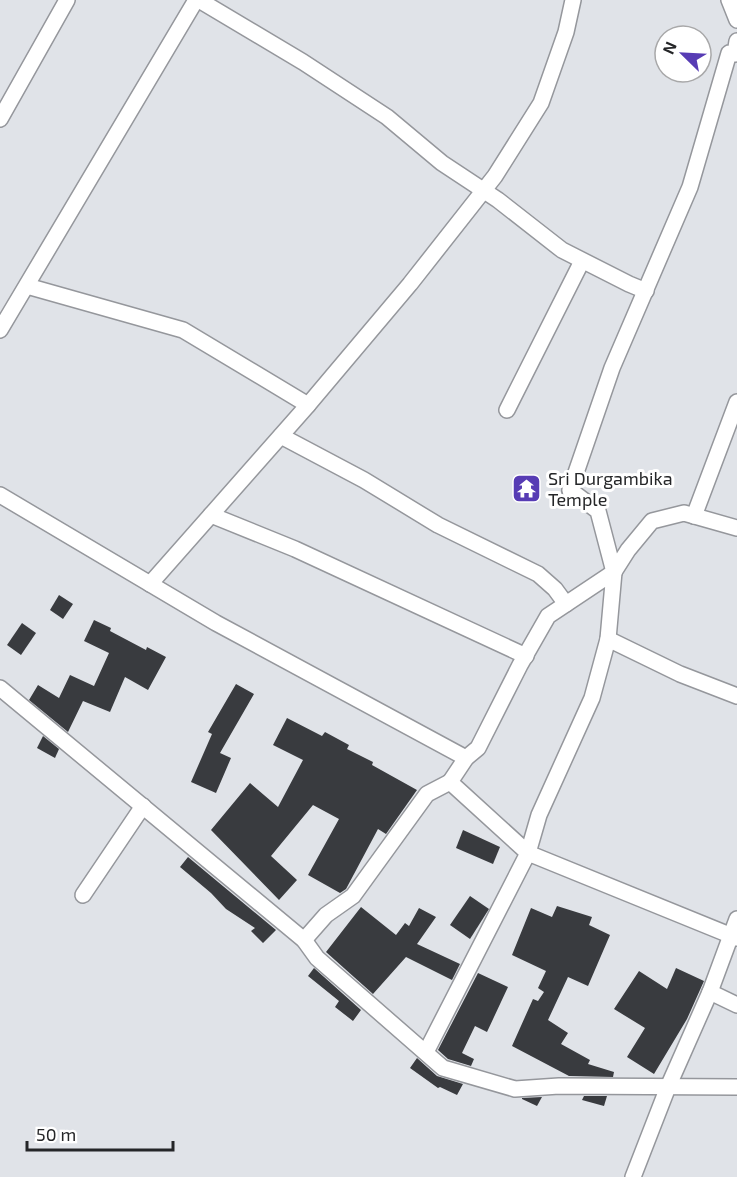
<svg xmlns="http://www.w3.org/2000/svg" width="737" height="1177" viewBox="0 0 737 1177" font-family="'Exo 2',sans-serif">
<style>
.building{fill:#393b3f}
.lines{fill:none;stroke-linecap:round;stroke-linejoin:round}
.street-casing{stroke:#95979c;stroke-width:18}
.street{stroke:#fff;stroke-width:15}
.labels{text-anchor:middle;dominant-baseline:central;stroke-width:6;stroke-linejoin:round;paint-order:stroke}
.poi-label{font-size:18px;fill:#252628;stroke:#fff;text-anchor:start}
</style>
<rect width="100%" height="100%" fill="#e0e3e8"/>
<g class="building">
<path d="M 59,595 L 73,604 L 63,619 L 50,610 Z"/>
<path d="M 94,620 L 111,628 L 110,631 L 146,650 L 147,647 L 166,657 L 148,690 L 125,677 L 110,712 L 83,701 L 68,732 L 29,700 L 38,685 L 59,698 L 70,675 L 94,686 L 109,653 L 84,641 Z"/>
<path d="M 22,623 L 36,633 L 21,655 L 7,645 Z"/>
<path d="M 236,684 L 254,694 L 220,753 L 231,758 L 216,793 L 191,782 L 212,734 L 208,732 Z"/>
<path d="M 287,718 L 322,736 L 325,732 L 349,745 L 347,749 L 373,762 L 372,765 L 417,790 L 386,834 L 378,829 L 346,889 L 340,893 L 308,875 L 339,819 L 313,805 L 271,856 L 297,880 L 279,900 L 211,830 L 250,783 L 278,807 L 303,760 L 273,745 Z"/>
<path d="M 43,736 L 59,749 L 55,758 L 37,748 Z"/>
<path d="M 463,830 L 500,847 L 493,864 L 456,848 Z"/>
<path d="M 188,857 L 276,930 L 263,943 L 251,931 L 255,928 L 226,909 L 211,893 L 180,867 Z"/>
<path d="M 470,896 L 489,909 L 470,939 L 450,925 Z"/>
<path d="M 557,906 L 592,917 L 589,925 L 610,935 L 588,986 L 568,977 L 548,1020 L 568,1033 L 561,1044 L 590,1060 L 588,1064 L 614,1072 L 613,1077 L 569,1076 L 512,1046 L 533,999 L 538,1001 L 544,992 L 538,988 L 546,971 L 512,955 L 531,908 L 552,917 Z"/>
<path d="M 361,907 L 396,935 L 405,923 L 409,926 L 419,908 L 436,917 L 417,944 L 460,964 L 452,980 L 406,957 L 373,994 L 326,952 Z"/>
<path d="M 314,968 L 361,1010 L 353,1021 L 335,1007 L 339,1001 L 308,976 Z"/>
<path d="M 676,968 L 704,981 L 687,1019 L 654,1074 L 627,1057 L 645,1028 L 614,1009 L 639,971 L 667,989 Z"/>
<path d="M 478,973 L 508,987 L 487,1032 L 475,1026 L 462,1053 L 474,1059 L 471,1066 L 448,1059 L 438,1050 Z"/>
<path d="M 417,1058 L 437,1076 L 463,1084 L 457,1095 L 440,1087 L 438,1088 L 410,1068 Z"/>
<path d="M 584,1096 L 607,1096 L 604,1106 L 582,1100 Z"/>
<path d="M 542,1097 L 537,1106 L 522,1099 L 522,1098 Z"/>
</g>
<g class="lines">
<defs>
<g id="street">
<path d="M 199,0 L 303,62 L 387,117 L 442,163 L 498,200 L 562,250 L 629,284 L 646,291"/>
<path d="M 729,0 L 737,20"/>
<path d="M 0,119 L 67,0"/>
<path d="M 27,286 L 183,330 L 308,405"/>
<path d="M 0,330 L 196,0"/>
<path d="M 507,410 L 582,261"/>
<path d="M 281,436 L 364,480 L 438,525 L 538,574 L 555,589 L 566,604"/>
<path d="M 0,495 L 216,623 L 466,758"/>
<path d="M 211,515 L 295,549 L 526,656"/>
<path d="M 694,516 L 737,402"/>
<path d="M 614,572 L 598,511 L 570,490 L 612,368 L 690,187 L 729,53 L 735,54 L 737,41"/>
<path d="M 614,572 L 628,550 L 652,521 L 684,513 L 737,528"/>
<path d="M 150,584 L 308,405 L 410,284 L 495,176 L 541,103 L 566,32 L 573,0"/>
<path d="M 608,639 L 680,674 L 737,696"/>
<path d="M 0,688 L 304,940 L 317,958 L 443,1068 L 515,1089 L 559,1086 L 737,1087"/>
<path d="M 83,895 L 143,806"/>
<path d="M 737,919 L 710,992 L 737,1005"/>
<path d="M 304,940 L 326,915 L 353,896 L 427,794 L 450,782"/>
<path d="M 426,1052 L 528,853 L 539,815 L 592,698 L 608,639 L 614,572 L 548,616 L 520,665 L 478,748 L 466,758 L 450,782 L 528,853 L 737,938"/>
<path d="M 633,1177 L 668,1087 L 710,992"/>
</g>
</defs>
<use href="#street" class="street-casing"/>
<use href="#street" class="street"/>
</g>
<defs>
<symbol id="temple-square" viewBox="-11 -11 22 22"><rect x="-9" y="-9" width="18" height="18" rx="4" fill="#573cb4" stroke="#fff"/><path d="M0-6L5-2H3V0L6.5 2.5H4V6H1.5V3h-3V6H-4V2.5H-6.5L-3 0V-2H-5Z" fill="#fff"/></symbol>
</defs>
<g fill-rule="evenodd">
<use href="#temple-square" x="510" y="472" width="33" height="33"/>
</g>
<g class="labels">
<g class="poi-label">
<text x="548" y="478">Sri Durgambika<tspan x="548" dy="21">Temple</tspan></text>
</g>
</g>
<g transform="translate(683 54) rotate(294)"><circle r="28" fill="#ffffff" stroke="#a8a8a9" stroke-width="1.5"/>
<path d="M0-4.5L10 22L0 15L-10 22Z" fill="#573cb4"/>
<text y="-9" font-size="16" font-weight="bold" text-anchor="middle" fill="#252628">N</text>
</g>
<path d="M27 1141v9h146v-9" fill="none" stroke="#252628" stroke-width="3"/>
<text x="36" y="1141" font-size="18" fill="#252628" stroke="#ffffff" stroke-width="4.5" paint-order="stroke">50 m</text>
</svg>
